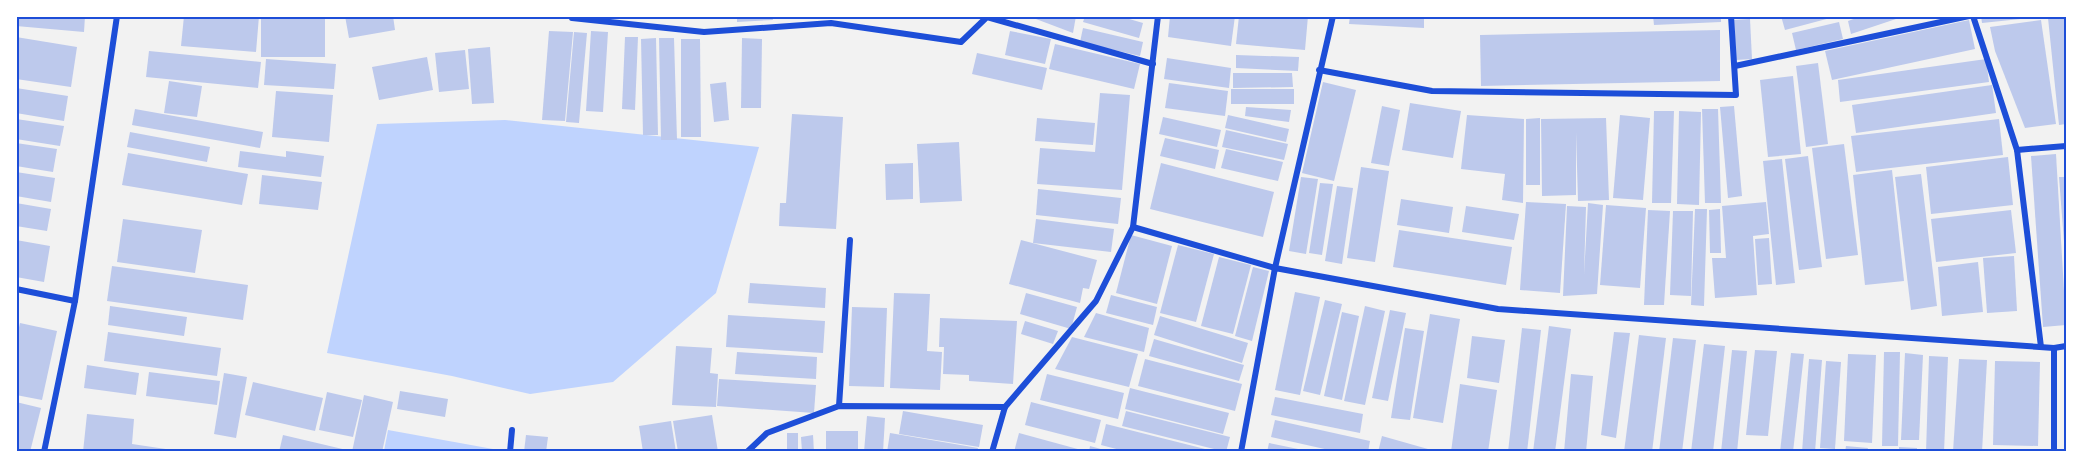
<svg xmlns="http://www.w3.org/2000/svg" width="2083" height="468" viewBox="0 0 2083 468" font-family="'Varela Round',sans-serif">
<style>
.water{fill:#bfd3fe}
.building{fill:#bdc9ec}
.lines{fill:none;stroke-linecap:round;stroke-linejoin:round}
.minor{stroke:#1d4ed8;stroke-width:6}
.neatline{fill:none;stroke:#1d4ed8;stroke-width:2}
</style>
<rect width="100%" height="100%" fill="#f2f2f2"/>
<g class="water">
<path d="M 505,120 L 759,147 L 716,293 L 613,382 L 530,394 L 452,376 L 327,353 L 377,124 Z"/>
<path d="M 388,430 L 504,451 L 384,451 Z"/>
</g>
<g class="building">
<path d="M 16,16 L 85,16 L 84,32 L 16,26 Z"/>
<path d="M 184,16 L 259,16 L 256,52 L 181,46 Z"/>
<rect x="261" y="16" width="64" height="41"/>
<path d="M 345,16 L 393,16 L 395,30 L 349,38 Z"/>
<path d="M 737,16 L 772,16 L 773,20 L 737,22 Z"/>
<path d="M 1028,16 L 1076,16 L 1073,33 Z"/>
<path d="M 1085,16 L 1119,16 L 1143,23 L 1139,38 L 1083,22 Z"/>
<path d="M 1170,16 L 1235,16 L 1231,46 L 1168,37 Z"/>
<path d="M 1239,16 L 1308,16 L 1305,50 L 1236,44 Z"/>
<path d="M 1350,16 L 1424,16 L 1424,28 L 1349,24 Z"/>
<path d="M 1653,16 L 1721,16 L 1721,22 L 1654,25 Z"/>
<path d="M 1781,16 L 1834,16 L 1834,17 L 1785,30 Z"/>
<path d="M 1862,16 L 1902,16 L 1902,17 L 1851,34 L 1848,21 Z"/>
<path d="M 1981,16 L 2030,16 L 2030,18 L 1982,23 Z"/>
<path d="M 2066,16 L 2066,124 L 2059,125 L 2048,18 Z"/>
<path d="M 1750,19 L 1752,59 L 1736,60 L 1734,20 Z"/>
<path d="M 1969,20 L 1975,49 L 1832,80 L 1825,51 Z"/>
<path d="M 2041,20 L 2056,124 L 2025,128 L 1995,51 L 1990,27 Z"/>
<path d="M 1839,22 L 1843,39 L 1796,50 L 1792,33 Z"/>
<path d="M 1083,28 L 1143,42 L 1140,56 L 1080,42 Z"/>
<path d="M 1720,30 L 1720,81 L 1481,86 L 1480,35 Z"/>
<path d="M 549,31 L 573,32 L 565,121 L 542,120 Z"/>
<path d="M 591,31 L 608,32 L 603,112 L 586,111 Z"/>
<path d="M 1010,31 L 1051,39 L 1045,64 L 1005,55 Z"/>
<path d="M 574,32 L 587,33 L 579,123 L 566,122 Z"/>
<path d="M 16,37 L 77,47 L 71,87 L 16,79 Z"/>
<path d="M 625,37 L 638,37 L 635,110 L 622,109 Z"/>
<path d="M 656,38 L 658,135 L 643,135 L 641,39 Z"/>
<path d="M 659,38 L 674,38 L 677,140 L 661,140 Z"/>
<path d="M 742,38 L 762,39 L 761,108 L 741,108 Z"/>
<path d="M 681,39 L 700,39 L 701,137 L 681,137 Z"/>
<path d="M 1055,44 L 1140,64 L 1134,89 L 1049,69 Z"/>
<path d="M 490,47 L 494,103 L 472,104 L 468,49 Z"/>
<path d="M 465,50 L 469,89 L 439,92 L 435,53 Z"/>
<path d="M 149,51 L 261,62 L 258,88 L 146,77 Z"/>
<path d="M 977,53 L 1047,68 L 1042,90 L 972,74 Z"/>
<path d="M 1236,55 L 1299,57 L 1298,71 L 1236,68 Z"/>
<path d="M 427,57 L 433,90 L 379,100 L 372,67 Z"/>
<path d="M 1167,58 L 1231,68 L 1229,88 L 1164,79 Z"/>
<path d="M 266,59 L 336,64 L 334,89 L 264,85 Z"/>
<path d="M 1986,59 L 1989,82 L 1840,102 L 1838,80 Z"/>
<path d="M 1818,63 L 1828,144 L 1806,147 L 1796,66 Z"/>
<path d="M 1233,73 L 1292,73 L 1293,87 L 1233,88 Z"/>
<path d="M 1793,76 L 1801,154 L 1768,157 L 1760,80 Z"/>
<path d="M 169,81 L 202,86 L 197,117 L 164,113 Z"/>
<path d="M 726,82 L 729,120 L 714,122 L 710,84 Z"/>
<path d="M 1323,82 L 1356,90 L 1334,181 L 1302,173 Z"/>
<path d="M 1169,83 L 1228,91 L 1225,116 L 1165,108 Z"/>
<path d="M 1992,85 L 1996,113 L 1856,133 L 1852,105 Z"/>
<path d="M 16,88 L 68,96 L 64,121 L 16,113 Z"/>
<rect x="1231" y="89" width="63" height="15"/>
<path d="M 276,91 L 333,95 L 329,142 L 272,137 Z"/>
<path d="M 1100,93 L 1130,95 L 1122,190 L 1037,184 L 1040,148 L 1095,152 Z"/>
<path d="M 1410,103 L 1461,111 L 1453,158 L 1402,150 Z"/>
<path d="M 1382,106 L 1400,110 L 1389,166 L 1371,163 Z"/>
<path d="M 1734,106 L 1742,196 L 1728,198 L 1720,107 Z"/>
<path d="M 1246,107 L 1291,110 L 1289,122 L 1245,116 Z"/>
<path d="M 135,109 L 263,132 L 260,148 L 132,125 Z"/>
<path d="M 1702,109 L 1718,109 L 1721,203 L 1705,203 Z"/>
<path d="M 1654,111 L 1674,111 L 1671,203 L 1652,203 Z"/>
<path d="M 1679,111 L 1701,112 L 1699,205 L 1677,204 Z"/>
<path d="M 792,114 L 843,117 L 836,229 L 779,226 L 780,203 L 786,203 Z"/>
<path d="M 1228,115 L 1289,129 L 1286,142 L 1225,128 Z"/>
<path d="M 1467,115 L 1524,119 L 1523,203 L 1502,200 L 1505,174 L 1461,169 Z"/>
<path d="M 1620,115 L 1650,118 L 1643,200 L 1613,198 Z"/>
<path d="M 1163,117 L 1221,130 L 1217,147 L 1159,134 Z"/>
<path d="M 1037,118 L 1095,123 L 1093,145 L 1035,141 Z"/>
<path d="M 1540,118 L 1540,185 L 1526,185 L 1526,119 Z"/>
<path d="M 1606,118 L 1609,200 L 1578,201 L 1576,132 L 1576,195 L 1542,196 L 1541,119 Z"/>
<path d="M 16,119 L 64,126 L 60,146 L 16,139 Z"/>
<path d="M 1999,119 L 2003,155 L 1856,172 L 1851,136 Z"/>
<path d="M 1226,130 L 1288,144 L 1284,160 L 1222,147 Z"/>
<path d="M 130,132 L 210,147 L 207,162 L 127,147 Z"/>
<path d="M 1165,138 L 1219,150 L 1215,169 L 1160,156 Z"/>
<path d="M 959,142 L 962,201 L 920,203 L 917,144 Z"/>
<path d="M 16,143 L 57,149 L 53,172 L 16,166 Z"/>
<path d="M 1844,144 L 1858,255 L 1826,259 L 1812,148 Z"/>
<path d="M 1226,149 L 1283,162 L 1278,181 L 1221,168 Z"/>
<path d="M 240,151 L 286,157 L 286,151 L 324,156 L 321,177 L 238,167 Z"/>
<path d="M 128,153 L 248,174 L 242,205 L 122,185 Z"/>
<path d="M 2056,154 L 2066,325 L 2043,327 L 2031,156 Z"/>
<path d="M 1808,156 L 1822,267 L 1799,270 L 1785,159 Z"/>
<path d="M 2008,157 L 2013,205 L 1931,214 L 1926,167 Z"/>
<path d="M 1782,159 L 1795,283 L 1776,285 L 1763,161 Z"/>
<path d="M 913,163 L 913,199 L 886,200 L 885,164 Z"/>
<path d="M 1161,163 L 1274,192 L 1263,237 L 1150,209 Z"/>
<path d="M 1361,167 L 1389,171 L 1375,262 L 1347,258 Z"/>
<path d="M 1892,170 L 1904,281 L 1865,285 L 1853,175 Z"/>
<path d="M 16,172 L 55,178 L 51,202 L 16,196 Z"/>
<path d="M 1921,174 L 1937,306 L 1911,310 L 1895,177 Z"/>
<path d="M 262,175 L 322,182 L 318,210 L 259,204 Z"/>
<path d="M 1301,177 L 1318,179 L 1306,254 L 1289,251 Z"/>
<path d="M 2059,177 L 2066,177 L 2066,255 L 2065,255 Z"/>
<path d="M 1320,183 L 1333,184 L 1322,255 L 1309,253 Z"/>
<path d="M 1337,186 L 1353,188 L 1342,264 L 1325,261 Z"/>
<path d="M 1038,189 L 1121,198 L 1118,224 L 1036,215 Z"/>
<path d="M 1401,199 L 1453,207 L 1449,233 L 1397,225 Z"/>
<path d="M 1526,202 L 1566,204 L 1560,293 L 1520,290 Z"/>
<path d="M 1766,202 L 1769,234 L 1753,236 L 1757,295 L 1715,298 L 1712,258 L 1726,258 L 1722,206 Z"/>
<path d="M 16,203 L 51,209 L 47,231 L 16,226 Z"/>
<path d="M 1588,203 L 1603,205 L 1597,294 L 1563,296 L 1567,206 L 1586,207 L 1584,275 Z"/>
<path d="M 1606,205 L 1646,208 L 1640,288 L 1600,285 Z"/>
<path d="M 1466,206 L 1519,214 L 1514,240 L 1462,232 Z"/>
<path d="M 1695,209 L 1707,209 L 1704,306 L 1691,305 Z"/>
<path d="M 1720,209 L 1721,253 L 1710,253 L 1709,210 Z"/>
<path d="M 1648,210 L 1670,211 L 1664,305 L 1644,305 Z"/>
<path d="M 2011,210 L 2016,253 L 1936,262 L 1931,219 Z"/>
<path d="M 1673,211 L 1693,211 L 1691,296 L 1670,295 Z"/>
<path d="M 123,219 L 202,230 L 195,273 L 117,262 Z"/>
<path d="M 1036,219 L 1114,229 L 1111,252 L 1033,243 Z"/>
<path d="M 1399,230 L 1512,247 L 1506,285 L 1393,267 Z"/>
<path d="M 1131,235 L 1172,246 L 1157,304 L 1116,293 Z"/>
<path d="M 1769,238 L 1772,284 L 1758,285 L 1755,239 Z"/>
<path d="M 16,240 L 50,246 L 44,282 L 16,277 Z"/>
<path d="M 1021,240 L 1097,260 L 1089,289 L 1083,288 L 1080,303 L 1009,284 Z"/>
<path d="M 1178,245 L 1214,254 L 1196,322 L 1160,313 Z"/>
<path d="M 2014,256 L 2017,311 L 1987,313 L 1983,258 Z"/>
<path d="M 1219,257 L 1251,265 L 1233,334 L 1201,326 Z"/>
<path d="M 1978,262 L 1983,312 L 1942,316 L 1938,267 Z"/>
<path d="M 112,266 L 248,285 L 243,320 L 107,301 Z"/>
<path d="M 1253,267 L 1269,271 L 1252,341 L 1235,336 Z"/>
<path d="M 750,283 L 826,288 L 825,308 L 748,303 Z"/>
<path d="M 1295,292 L 1320,297 L 1300,395 L 1275,390 Z"/>
<path d="M 894,293 L 930,294 L 927,351 L 942,352 L 940,390 L 890,388 Z"/>
<path d="M 1026,293 L 1077,307 L 1071,329 L 1020,314 Z"/>
<path d="M 1111,295 L 1157,307 L 1153,325 L 1106,313 Z"/>
<path d="M 1325,300 L 1342,304 L 1320,395 L 1303,391 Z"/>
<path d="M 110,306 L 187,317 L 184,336 L 108,325 Z"/>
<path d="M 1365,306 L 1385,311 L 1365,405 L 1344,401 Z"/>
<path d="M 852,307 L 887,308 L 884,387 L 849,386 Z"/>
<path d="M 1390,310 L 1406,313 L 1388,401 L 1372,398 Z"/>
<path d="M 1342,312 L 1359,316 L 1342,400 L 1324,396 Z"/>
<path d="M 1096,313 L 1149,328 L 1144,352 L 1084,337 Z"/>
<path d="M 1430,314 L 1460,319 L 1443,423 L 1413,418 Z"/>
<path d="M 728,315 L 825,321 L 823,353 L 726,347 Z"/>
<path d="M 1160,316 L 1248,343 L 1242,363 L 1154,335 Z"/>
<path d="M 940,318 L 1017,321 L 1013,384 L 969,381 L 969,375 L 943,374 L 944,347 L 939,347 Z"/>
<path d="M 1025,321 L 1058,331 L 1053,344 L 1021,334 Z"/>
<path d="M 20,323 L 57,331 L 42,400 L 16,395 L 16,340 Z"/>
<path d="M 1549,326 L 1571,329 L 1555,452 L 1533,452 Z"/>
<path d="M 1405,328 L 1424,331 L 1410,420 L 1391,418 Z"/>
<path d="M 1522,328 L 1541,330 L 1527,452 L 1508,452 Z"/>
<path d="M 108,332 L 221,348 L 217,376 L 104,361 Z"/>
<path d="M 1614,332 L 1630,333 L 1616,438 L 1601,435 Z"/>
<path d="M 1639,335 L 1666,338 L 1652,452 L 1624,452 Z"/>
<path d="M 1472,336 L 1505,340 L 1499,383 L 1467,378 Z"/>
<path d="M 1072,337 L 1138,354 L 1129,387 L 1055,369 Z"/>
<path d="M 1673,338 L 1696,340 L 1682,452 L 1659,452 Z"/>
<path d="M 1154,339 L 1244,365 L 1239,381 L 1149,356 Z"/>
<path d="M 1704,344 L 1725,346 L 1713,452 L 1691,452 Z"/>
<path d="M 676,346 L 712,348 L 710,373 L 718,374 L 716,407 L 672,405 Z"/>
<path d="M 1732,350 L 1747,351 L 1737,452 L 1721,452 Z"/>
<path d="M 1755,350 L 1777,351 L 1768,436 L 1746,435 Z"/>
<path d="M 737,352 L 817,357 L 816,379 L 735,374 Z"/>
<path d="M 1884,352 L 1900,352 L 1898,446 L 1882,446 Z"/>
<path d="M 1791,353 L 1804,354 L 1793,452 L 1780,452 Z"/>
<path d="M 1905,353 L 1923,355 L 1919,440 L 1901,440 Z"/>
<path d="M 1848,354 L 1876,355 L 1872,443 L 1844,441 Z"/>
<path d="M 1929,356 L 1948,357 L 1944,452 L 1926,452 Z"/>
<path d="M 1145,359 L 1242,384 L 1235,411 L 1138,386 Z"/>
<path d="M 1809,359 L 1822,360 L 1815,452 L 1802,452 Z"/>
<path d="M 1959,359 L 1987,360 L 1982,452 L 1953,452 Z"/>
<path d="M 1826,361 L 1841,362 L 1835,449 L 1820,448 Z"/>
<path d="M 1995,361 L 2040,362 L 2038,446 L 1993,445 Z"/>
<path d="M 87,365 L 139,373 L 136,395 L 84,388 Z"/>
<path d="M 149,372 L 220,381 L 217,405 L 146,396 Z"/>
<path d="M 224,373 L 247,377 L 236,438 L 214,434 Z"/>
<path d="M 1047,374 L 1124,393 L 1118,419 L 1040,400 Z"/>
<path d="M 1571,374 L 1593,376 L 1586,452 L 1564,452 Z"/>
<path d="M 719,379 L 816,385 L 814,413 L 717,406 Z"/>
<path d="M 253,382 L 323,398 L 315,431 L 245,415 Z"/>
<path d="M 1460,384 L 1497,390 L 1488,452 L 1451,452 Z"/>
<path d="M 1130,388 L 1229,413 L 1223,434 L 1125,409 Z"/>
<path d="M 400,391 L 448,399 L 445,417 L 397,409 Z"/>
<path d="M 327,392 L 362,400 L 353,437 L 319,430 Z"/>
<path d="M 364,395 L 393,402 L 382,452 L 352,452 Z"/>
<path d="M 1275,397 L 1363,414 L 1360,433 L 1271,415 Z"/>
<path d="M 16,402 L 41,408 L 30,452 L 16,452 Z"/>
<path d="M 1031,402 L 1101,420 L 1095,443 L 1025,425 Z"/>
<path d="M 903,411 L 983,425 L 979,447 L 899,434 Z"/>
<path d="M 1126,411 L 1230,437 L 1226,452 L 1122,426 Z"/>
<path d="M 87,414 L 134,419 L 132,444 L 186,452 L 83,452 Z"/>
<path d="M 712,415 L 718,452 L 678,452 L 673,421 Z"/>
<path d="M 867,416 L 885,418 L 883,452 L 864,452 Z"/>
<path d="M 1275,420 L 1370,441 L 1368,452 L 1338,452 L 1271,437 Z"/>
<path d="M 671,421 L 676,452 L 643,452 L 639,426 Z"/>
<path d="M 1106,424 L 1213,451 L 1213,452 L 1128,452 L 1101,445 Z"/>
<rect x="826" y="431" width="32" height="21"/>
<rect x="787" y="433" width="11" height="19"/>
<path d="M 890,433 L 978,448 L 977,452 L 887,452 Z"/>
<path d="M 1019,433 L 1085,451 L 1084,452 L 1014,452 Z"/>
<path d="M 283,435 L 351,451 L 351,452 L 279,452 Z"/>
<path d="M 526,435 L 548,437 L 546,452 L 524,452 Z"/>
<path d="M 813,435 L 814,452 L 802,452 L 801,437 Z"/>
<path d="M 1382,436 L 1435,451 L 1435,452 L 1378,452 Z"/>
<path d="M 1269,443 L 1303,450 L 1303,452 L 1267,452 Z"/>
<path d="M 1090,446 L 1108,451 L 1108,452 L 1089,452 Z"/>
<path d="M 1846,446 L 1868,448 L 1867,452 L 1845,452 Z"/>
<path d="M 1899,447 L 1917,448 L 1917,452 L 1899,452 Z"/>
</g>
<g class="lines">
<g class="minor">
<path d="M 1973,16 L 2017,150 L 2041,347"/>
<path d="M 572,18 L 704,32 L 831,23 L 961,42 L 987,17 L 1153,64"/>
<path d="M 1735,66 L 1969,16"/>
<path d="M 1319,70 L 1432,91 L 1736,95 L 1731,16"/>
<path d="M 2017,150 L 2066,146"/>
<path d="M 1133,227 L 1275,268 L 1333,16"/>
<path d="M 16,289 L 75,301"/>
<path d="M 2054,348 L 2054,452"/>
<path d="M 839,406 L 850,240"/>
<path d="M 44,452 L 75,301 L 117,16"/>
<path d="M 510,452 L 512,430"/>
<path d="M 747,452 L 767,433 L 839,406 L 1005,407"/>
<path d="M 992,452 L 1005,407 L 1096,301 L 1133,227 L 1158,16"/>
<path d="M 1241,452 L 1275,268 L 1498,309 L 2054,348 L 2066,346"/>
</g>
</g>
<rect width="2083" height="468" fill="none" stroke="#ffffff" stroke-width="36"/>
<rect x="18" y="18" width="2047" height="432" class="neatline"/>
</svg>
